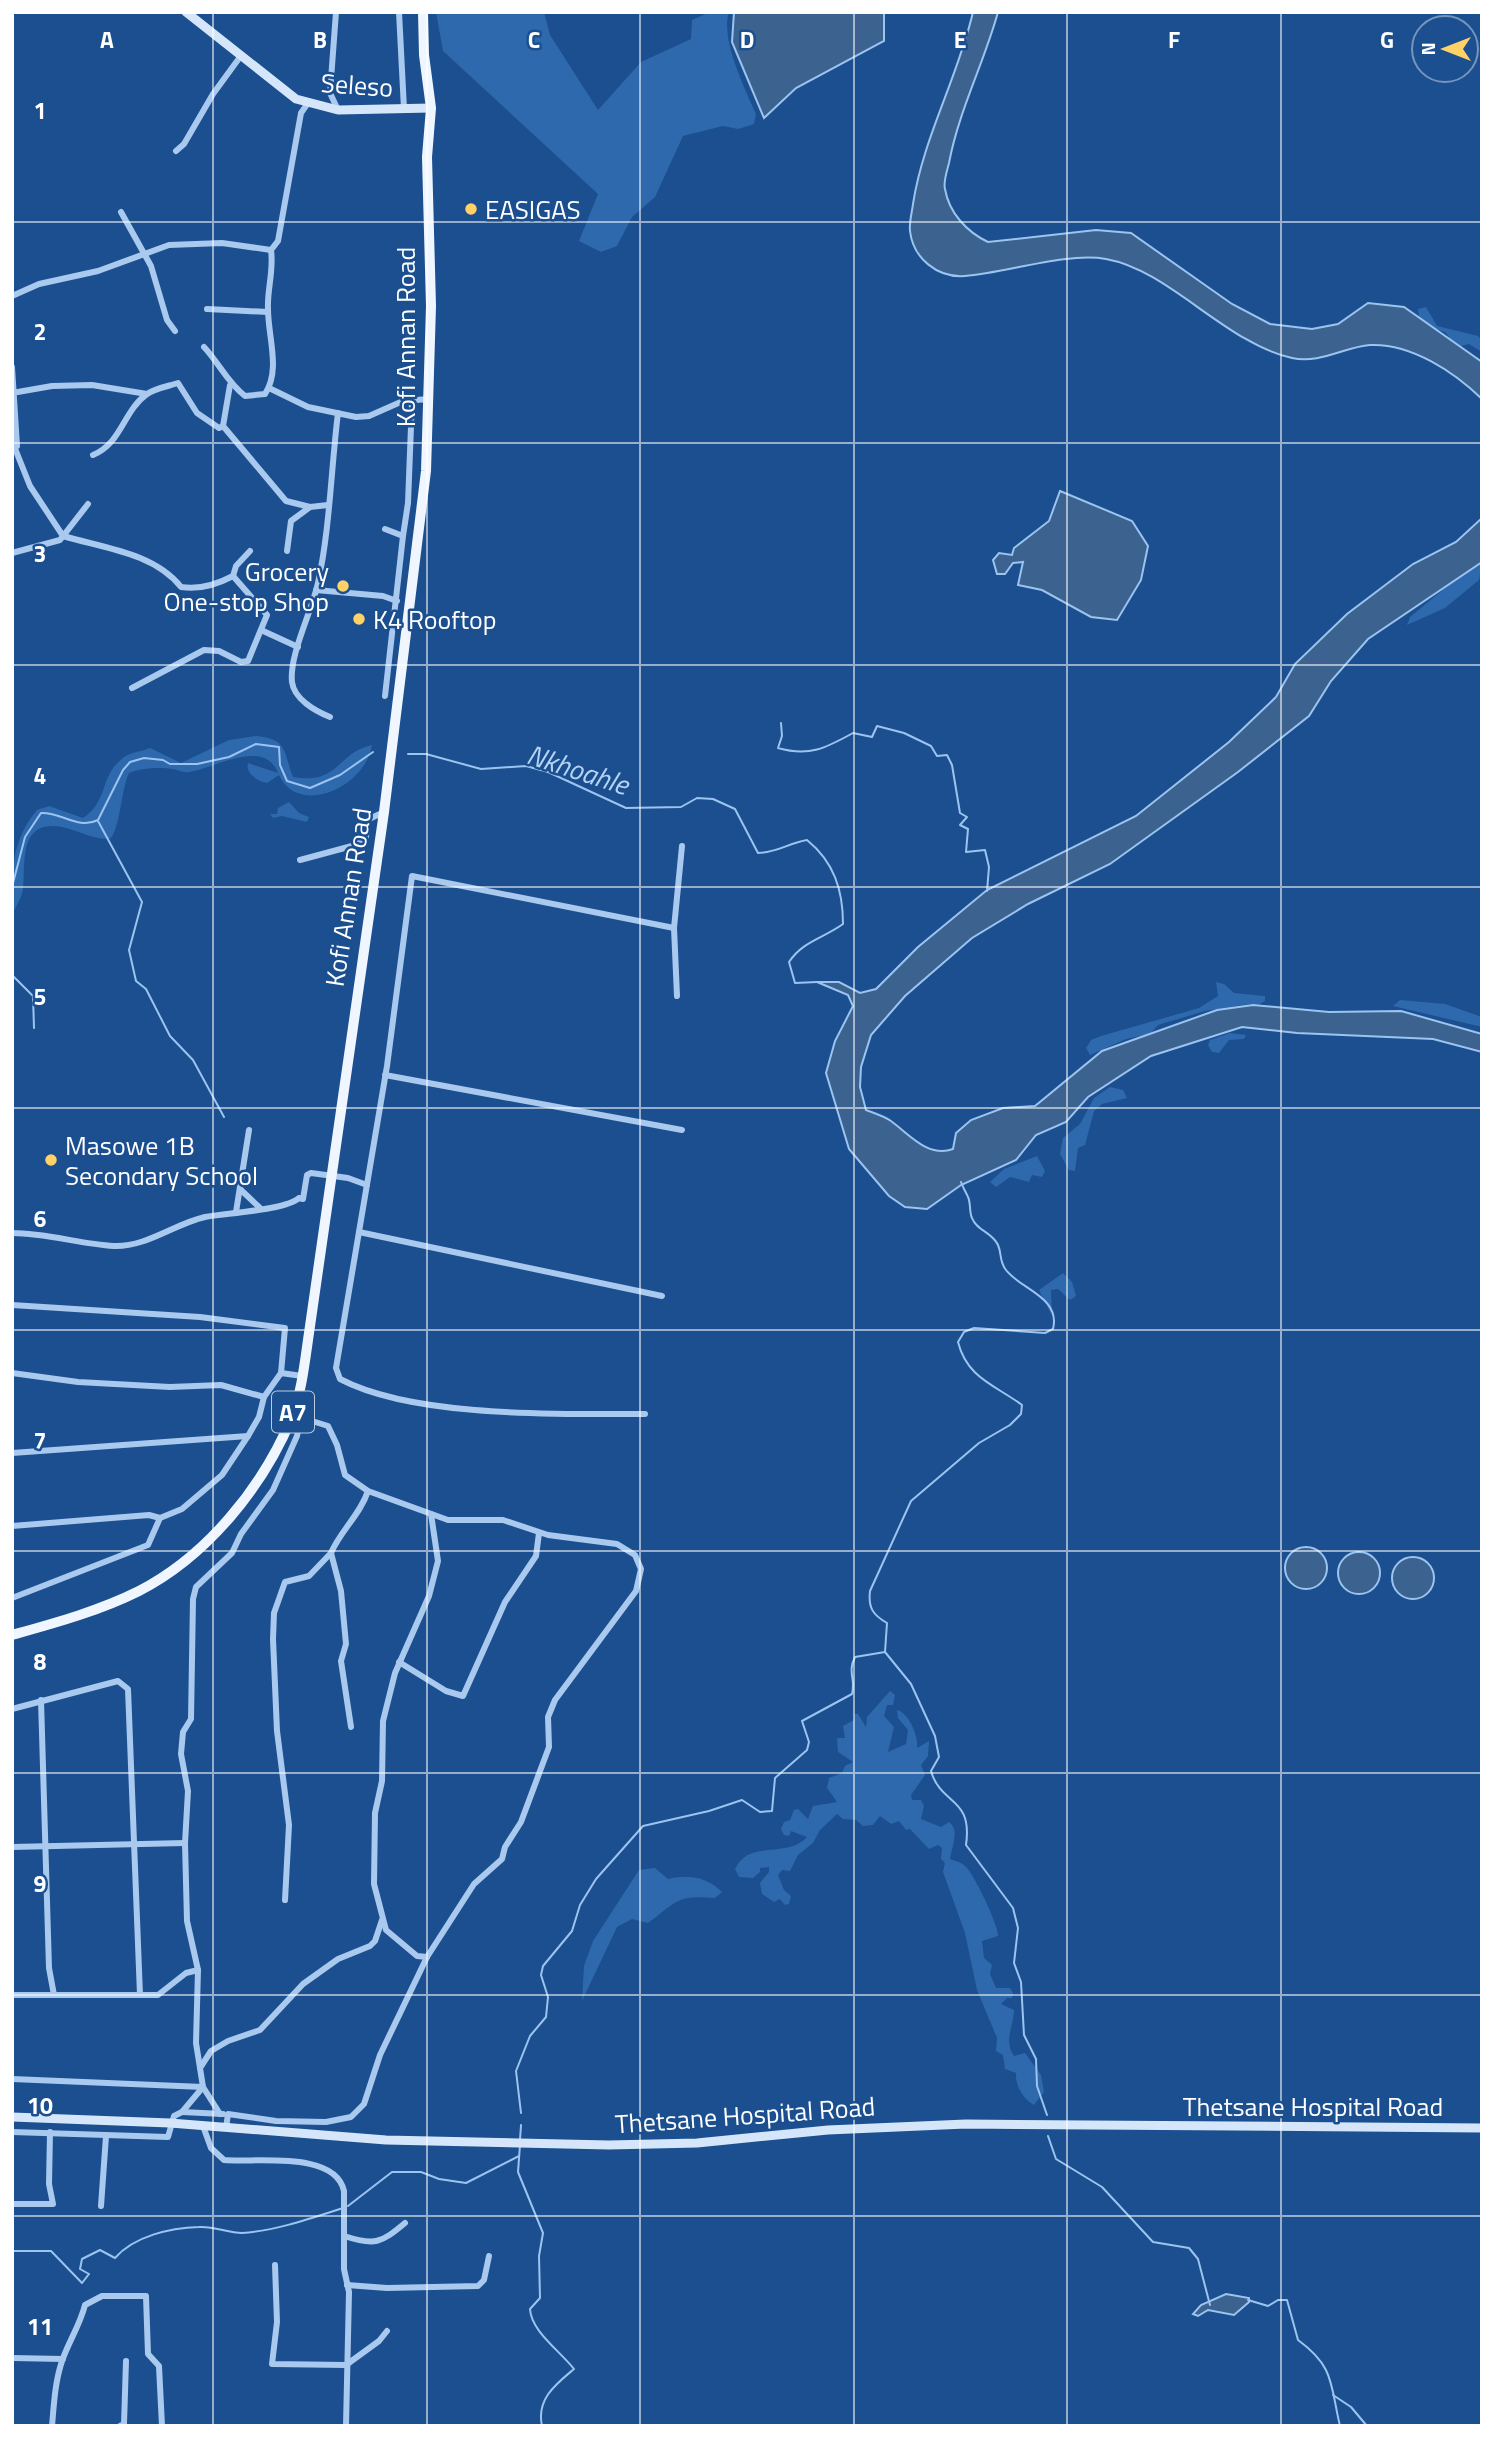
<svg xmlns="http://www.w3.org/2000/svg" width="1494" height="2438" viewBox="0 0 1494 2438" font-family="'Titillium Web',sans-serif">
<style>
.green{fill:#2e69ad}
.water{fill:#3c6290;stroke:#9cc4f0;stroke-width:2}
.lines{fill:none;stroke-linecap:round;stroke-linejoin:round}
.stream{stroke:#9cc4f0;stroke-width:2}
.street{stroke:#a9c9ee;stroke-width:6}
.secondary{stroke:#d6e6fa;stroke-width:9}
.primary{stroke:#f0f6ff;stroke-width:10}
.grid{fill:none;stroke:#fff;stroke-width:2;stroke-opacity:0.55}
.poi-dot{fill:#ffd166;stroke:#1b4f8f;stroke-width:2.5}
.labels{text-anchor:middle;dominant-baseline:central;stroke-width:5;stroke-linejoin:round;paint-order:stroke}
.shield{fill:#1b4f8f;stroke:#bbcadd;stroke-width:2}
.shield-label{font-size:24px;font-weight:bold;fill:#fff}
.street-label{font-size:26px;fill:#fff;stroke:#1b4f8f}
.poi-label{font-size:26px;fill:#fff;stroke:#1b4f8f;text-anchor:start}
.water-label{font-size:28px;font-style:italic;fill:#b5d3f5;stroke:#1b4f8f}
.grid-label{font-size:23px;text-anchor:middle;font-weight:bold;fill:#fff;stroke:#1b4f8f;stroke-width:5;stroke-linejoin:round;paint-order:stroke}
</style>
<rect width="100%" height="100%" fill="#1b4f8f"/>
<g class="green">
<path d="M 436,12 L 544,12 L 550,35 L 598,110 L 641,62 L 691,39 L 692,20 L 710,12 L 729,12 C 720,38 745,89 756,114 L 754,124 L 738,129 L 723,126 L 683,136 L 655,197 L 632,217 L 617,246 L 601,252 L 579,241 L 598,194 L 443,51 Z"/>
<path d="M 1426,307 L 1437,326 L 1478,336 L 1482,340 L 1482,352 L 1469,344 L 1457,347 L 1445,332 L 1428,327 L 1419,318 L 1418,309 Z"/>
<path d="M 1482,563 L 1479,580 L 1445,608 L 1407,625 L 1410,617 L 1456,579 Z"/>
<path d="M 256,736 C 288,739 283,751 293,777 C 340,785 336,753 372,745 C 365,788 298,817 279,775 L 267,783 C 257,781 245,773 248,763 L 278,773 C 264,737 213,769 189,772 C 183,773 178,770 173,769 C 159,767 141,768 129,773 C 121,790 120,829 110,839 C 90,840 70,825 51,826 C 18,827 26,869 23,889 C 22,897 16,907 12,914 C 12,874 10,842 37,810 L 49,806 L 83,818 C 109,801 99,776 123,758 C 130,752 141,752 150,748 L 181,763 L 229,740 Z"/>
<path d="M 289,802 L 299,813 L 309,817 L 307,822 L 282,816 L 273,818 L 270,814 L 277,814 L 278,808 Z"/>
<path d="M 1216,982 L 1224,984 L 1234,993 L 1265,996 L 1265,1001 L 1258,1005 L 1249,1004 L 1205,1011 L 1158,1025 L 1150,1034 L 1126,1039 L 1090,1055 L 1086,1048 L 1091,1040 L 1101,1036 L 1199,1008 L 1218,996 Z"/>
<path d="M 1400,1000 L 1445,1004 L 1482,1017 L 1482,1027 L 1393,1006 Z"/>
<path d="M 1230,1033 L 1246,1035 L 1244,1039 L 1229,1040 L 1219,1053 L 1212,1052 L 1208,1045 L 1210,1040 Z"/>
<path d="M 1110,1087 L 1123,1090 L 1127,1098 L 1102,1104 L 1094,1111 L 1085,1145 L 1078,1148 L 1075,1171 L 1069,1170 L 1060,1154 L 1063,1138 L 1080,1124 L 1094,1098 Z"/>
<path d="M 1037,1156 L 1045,1171 L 1042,1177 L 1032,1175 L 1029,1182 L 1010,1177 L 996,1187 L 990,1182 L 1004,1169 Z"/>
<path d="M 1063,1273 L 1072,1282 L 1076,1296 L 1070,1300 L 1058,1289 L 1051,1290 L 1052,1316 L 1039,1290 Z"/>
<path d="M 890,1691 L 895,1695 L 893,1705 L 887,1705 L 884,1716 L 894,1727 L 888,1752 L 906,1744 L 908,1730 L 898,1718 L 897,1710 C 911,1714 919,1740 917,1748 L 929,1741 L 928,1756 L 921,1765 L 925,1775 L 911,1795 L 912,1800 L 921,1800 L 924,1806 L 921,1819 L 941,1827 L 949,1822 C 960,1830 952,1846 950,1859 C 955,1861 961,1862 965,1866 C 973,1872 999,1926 998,1936 L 982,1941 L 984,1958 L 992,1965 L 990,1974 L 996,1988 L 1010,1988 L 1013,1993 L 1012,1998 L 1007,1998 L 1001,2004 L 1014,2010 C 1014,2025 1003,2041 1014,2056 L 1025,2053 L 1041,2075 L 1044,2092 L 1034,2105 C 1023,2099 1015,2085 1016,2073 L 1005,2069 L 1003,2055 L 996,2051 L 997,2038 L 977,1990 L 965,1933 L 943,1872 L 945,1863 L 941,1859 L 942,1848 L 938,1845 L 929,1849 L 910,1829 L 906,1830 L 899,1821 L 891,1824 L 880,1816 L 873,1825 L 863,1826 L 856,1820 L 843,1819 L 837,1814 L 820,1830 L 813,1843 L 798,1855 L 790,1871 L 782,1870 L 778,1875 L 784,1890 L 791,1896 L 789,1904 L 785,1905 L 780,1899 L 774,1902 L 762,1894 L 760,1883 L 769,1872 L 769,1867 L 760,1868 L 760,1872 L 753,1878 L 739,1877 L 735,1869 C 749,1839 787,1859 807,1837 L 791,1831 L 789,1836 L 784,1835 L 781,1829 L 784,1822 L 790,1820 L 794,1810 L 798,1809 L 808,1819 L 813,1806 L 837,1802 L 827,1788 L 829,1778 L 842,1773 L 845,1766 L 853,1762 L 838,1752 L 837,1738 L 845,1738 L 843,1726 L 854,1720 L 854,1714 L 858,1714 L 866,1727 L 867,1717 Z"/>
<path d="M 655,1868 L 668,1879 C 689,1874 707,1877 722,1892 L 715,1898 C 675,1895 677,1902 648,1923 L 632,1919 L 617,1927 L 582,2001 L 584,1966 L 593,1941 L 639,1870 Z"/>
</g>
<g class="water">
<path d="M 734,12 L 884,12 L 884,41 L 796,88 L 764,118 L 732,42 Z"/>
<path d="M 973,12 L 998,12 C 984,63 959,110 949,163 C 947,171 943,182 945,189 C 949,213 967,232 988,242 L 1096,230 L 1131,233 L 1232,304 L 1270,324 L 1312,329 L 1338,324 L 1368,303 L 1404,307 L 1482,362 L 1482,399 C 1454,372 1411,343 1370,345 C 1344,347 1320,364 1292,358 C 1225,343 1169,270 1106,259 C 1066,252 1006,273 965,276 C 937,278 913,258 910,231 C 909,223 912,212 913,204 C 923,138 958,77 973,12 Z"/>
<path d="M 1060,491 L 1132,521 L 1148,546 L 1141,580 L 1117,620 L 1091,617 L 1042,590 L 1018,585 L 1023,562 L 1013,563 L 1005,574 L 997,574 L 993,560 L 999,553 L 1012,555 L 1014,548 L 1049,521 Z"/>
<path d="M 1482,518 L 1482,562 L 1368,639 L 1331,681 L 1309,716 L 1238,772 L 1110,864 L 1028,904 L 972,938 L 905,996 L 871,1035 L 861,1067 L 860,1087 L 866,1110 C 874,1113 884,1116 891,1121 C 910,1135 928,1158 953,1149 L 956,1133 L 971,1120 L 1003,1108 L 1035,1106 L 1102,1051 L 1217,1010 L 1253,1005 L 1329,1012 L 1401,1011 L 1482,1034 L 1482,1052 L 1433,1039 L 1297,1033 L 1242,1027 L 1151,1056 L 1088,1097 L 1066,1122 L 1036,1135 L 1016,1160 L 961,1185 L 927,1209 L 905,1207 L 889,1196 L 849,1149 L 826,1073 L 835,1041 L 853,1006 L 848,995 L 817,982 L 839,982 L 860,993 L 876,989 L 918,947 L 987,890 L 1136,816 L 1229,742 L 1276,697 L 1295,664 L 1347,614 L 1413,564 L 1456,542 Z"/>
<circle cx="1306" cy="1568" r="21"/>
<circle cx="1359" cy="1573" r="21"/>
<circle cx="1413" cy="1578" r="21"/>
<path d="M 1226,2294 L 1249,2298 L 1249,2302 L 1234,2315 L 1208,2310 L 1198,2316 L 1193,2314 L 1201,2305 Z"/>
</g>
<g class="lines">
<g class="stream">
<path d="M 781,723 L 782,736 L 778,748 C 809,757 826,748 853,733 L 872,737 L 877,726 L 904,733 L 931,746 L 937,756 L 947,755 L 952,765 L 960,813 L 967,817 L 960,825 L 968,829 L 966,852 L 985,850 L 989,867 L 987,891"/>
<path d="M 408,754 L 426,754 L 481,769 L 526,766 L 548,772 L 626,808 L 681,807 L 697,798 L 713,799 L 735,809 L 758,853 C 776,853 789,843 807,840 C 834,862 843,890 843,924 C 822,939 803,941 789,962 L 795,983 L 817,982"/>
<path d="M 98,821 L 142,902 L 129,950 L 136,981 L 146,989 L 170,1036 L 193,1060 L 224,1117"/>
<path d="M 12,887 L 25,837 L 41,813 C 62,812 78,830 98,820 L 123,770 L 130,762 L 144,758 L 163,760 L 170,764 L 197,764 L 229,757 L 256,744 L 279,747 L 280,765 L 287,781 L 310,788 L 340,775 L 373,752"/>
<path d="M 12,975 L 33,996 L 34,1028"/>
<path d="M 885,1652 L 911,1684 L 935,1736 L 939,1757 L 931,1771 C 941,1806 973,1796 966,1845 L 1013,1908 L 1018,1928 L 1014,1963 L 1021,1982 L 1024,2035 L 1036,2059 L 1037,2086 L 1047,2115"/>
<path d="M 521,2113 L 516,2071 L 530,2036 L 546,2017 L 548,1997 L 541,1975 L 543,1966 L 572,1931 L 580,1905 L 596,1879 L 643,1826 L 709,1811 L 742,1800 L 760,1812 L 772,1811 L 775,1778 L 807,1750 L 809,1742 L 802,1721 L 852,1694 C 856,1678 847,1673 855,1657 L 885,1652 L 887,1623 C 873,1615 868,1608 870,1591 L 911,1501 L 979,1443 L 1010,1425 L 1021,1414 L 1022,1405 C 995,1385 967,1378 958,1342 L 964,1332 L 974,1328 L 1045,1333 L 1053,1329 C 1061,1297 1020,1289 1006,1270 C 999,1261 1002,1254 998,1245 C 992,1232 977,1231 972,1218 C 969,1212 971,1203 968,1197 C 966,1192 963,1188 961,1182"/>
<path d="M 1048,2136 L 1056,2159 L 1102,2187 L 1153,2242 L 1189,2248 L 1198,2259 L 1210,2305"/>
<path d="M 520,2140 L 521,2125"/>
<path d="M 520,2145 L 518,2172 L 543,2233 L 539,2256 L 540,2298 L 530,2309 C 531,2331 560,2351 574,2369 C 556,2384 536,2399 542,2426"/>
<path d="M 348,2206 L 392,2172 L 421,2172 L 439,2179 L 466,2183 L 519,2156"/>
<path d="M 12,2251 L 51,2251 L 82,2283 L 89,2274 L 80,2269 L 82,2259 L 100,2250 L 115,2258 C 134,2236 170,2228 199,2227 C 214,2226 228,2233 242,2233 C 275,2231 312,2218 343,2208"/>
<path d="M 1248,2300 L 1268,2306 L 1278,2300 L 1287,2300 L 1298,2340 C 1335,2367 1330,2384 1340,2426"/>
<path d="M 1333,2395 L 1351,2407 L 1367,2426"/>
</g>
<g class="street">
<path d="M 336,12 L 330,93 L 338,110"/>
<path d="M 399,12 L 404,109"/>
<path d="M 176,151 L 184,144 L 213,94 L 240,57"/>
<path d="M 121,212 L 151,266 L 167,320 L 175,331"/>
<path d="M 12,296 L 39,284 L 98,271 L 169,245 L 222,243 L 271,250"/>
<path d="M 207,309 L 268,312"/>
<path d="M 204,347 C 219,363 227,382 245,396 L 265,394 C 281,370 268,337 268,309 C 267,289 274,271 271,250 L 278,241 L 301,113 L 308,103"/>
<path d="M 12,367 L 17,446"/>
<path d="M 230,385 L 223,426 L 286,501 L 310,507"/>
<path d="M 269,388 L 308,407 L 356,417 L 369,416 L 403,401 L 429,399"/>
<path d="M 12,393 L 52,386 L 92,385 L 147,394"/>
<path d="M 12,441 L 30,486 L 63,536 C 104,548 154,553 181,587 C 200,590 216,585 233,576 L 236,566 L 250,551"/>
<path d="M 93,455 C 122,443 123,411 147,394 C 156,388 169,386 178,383 L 197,413 L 219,428 L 223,426"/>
<path d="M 403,536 L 408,503 L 412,401"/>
<path d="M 287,551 L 291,521 L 310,507 L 328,505"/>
<path d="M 12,553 L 60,540 L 88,504"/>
<path d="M 316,590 L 383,596 L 397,601"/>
<path d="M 261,630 L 298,647"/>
<path d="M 132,688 L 204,650 L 219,651 L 241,662 L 248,661 L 267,615 L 233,576"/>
<path d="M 385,696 L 403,536 L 385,529"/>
<path d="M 330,717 C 315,711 294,699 292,682 C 289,655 312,611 318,583 C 330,528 331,469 338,413"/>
<path d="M 300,860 L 352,846 L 366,838 L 367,820 L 384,812"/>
<path d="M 677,996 L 674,928 L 682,846"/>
<path d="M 385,1075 L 682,1130"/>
<path d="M 241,1190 L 260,1208"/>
<path d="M 236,1212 L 249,1130"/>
<path d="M 359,1232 L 662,1296"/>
<path d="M 12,1233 C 47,1233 79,1244 114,1246 C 147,1247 174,1224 205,1217 C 227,1213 286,1210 299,1198 L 303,1199 L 307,1175 L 311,1173 L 348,1178 L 367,1185"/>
<path d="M 12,1305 L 200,1317 L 285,1328 L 281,1373"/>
<path d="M 12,1373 L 78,1382 L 170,1387 L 221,1385 L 264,1397"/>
<path d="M 645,1414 C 560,1414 414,1418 340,1379 L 336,1368 L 387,1066 L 412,876 L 674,928"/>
<path d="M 12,1453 L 248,1436"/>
<path d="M 12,1526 L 149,1515 L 160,1518"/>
<path d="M 12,1598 L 148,1545 L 160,1518 L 182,1509 L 222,1475 L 248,1436 L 259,1417 L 264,1397 L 281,1373 L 302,1376"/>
<path d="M 399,1662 L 446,1691 L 463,1696 L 505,1602 L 536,1556 L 539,1533"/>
<path d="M 41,1700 L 49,1968 L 54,1995"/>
<path d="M 12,1709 L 118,1681 L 128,1689 L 140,1995 L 12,1995"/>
<path d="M 351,1727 L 341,1661 L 346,1644 L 341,1591 L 331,1553 C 341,1530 360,1515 368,1491"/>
<path d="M 12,1847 L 185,1843"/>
<path d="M 285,1900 L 289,1825 L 277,1731 L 273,1639 L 274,1613 L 285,1582 L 309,1576 L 331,1553"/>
<path d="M 427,1957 L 417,1956 L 386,1930 L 374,1884 L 375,1813 L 382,1781 L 383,1721 L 395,1673 L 429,1596 L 438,1561 L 431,1514"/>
<path d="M 140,1995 L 158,1995 L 186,1973 L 198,1970"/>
<path d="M 200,2068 L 196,2043 L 198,1970 L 187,1921 L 185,1843 L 188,1791 L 181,1754 L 183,1732 L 191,1719 L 193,1599 L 196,1587 L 232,1553 L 241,1534 L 273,1490 L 297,1436 L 301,1417"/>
<path d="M 12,2079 L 203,2087 L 220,2114"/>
<path d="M 182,2112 L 223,2114"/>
<path d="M 203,2126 L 211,2148 L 224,2160 C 255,2163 335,2150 344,2191 L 344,2269 L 349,2292 L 346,2426"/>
<path d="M 226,2128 L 228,2114 L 276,2121 L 326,2122 L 351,2117 L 364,2104 L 380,2055 L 427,1957 L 474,1884 L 502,1859 L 505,1847 L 521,1822 L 549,1747 L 548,1717 L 555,1700 L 636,1591 L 641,1569 L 635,1555 L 617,1544 L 548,1535 L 503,1520 L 448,1520 L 368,1491 L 345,1475 L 337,1445 L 328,1426 L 293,1415"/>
<path d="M 12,2132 L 168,2137 L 174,2116 L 182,2112 L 203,2087 L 200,2068 L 211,2051 L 228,2041 L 260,2030 L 303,1984 L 338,1959 L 370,1946 L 375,1941 L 382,1920"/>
<path d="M 12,2204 L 53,2204 L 49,2184 L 50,2132"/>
<path d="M 101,2206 L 106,2136"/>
<path d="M 344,2236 C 375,2246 381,2243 405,2223"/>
<path d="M 275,2265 L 277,2322 L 272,2364 L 346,2365 L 379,2341 L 387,2331"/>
<path d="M 347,2285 L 387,2288 L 478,2286 L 484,2280 L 489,2256"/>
<path d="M 12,2358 L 63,2359"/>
<path d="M 52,2426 C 54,2403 55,2382 62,2361 C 69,2341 80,2325 85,2305 L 102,2296 L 146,2296 L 148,2354 L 159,2366 L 162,2426"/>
<path d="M 120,2426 L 124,2424 L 126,2361"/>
</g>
<g class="secondary">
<path d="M 186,12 L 296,99 L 338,110 L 431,108"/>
<path d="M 12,2117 L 170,2123 L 386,2140 L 609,2145 L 697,2143 L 828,2130 L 966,2124 L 1482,2128"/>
</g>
<path class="primary" d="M 12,1635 C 55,1623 99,1611 139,1591 C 207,1556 263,1487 292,1417 C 302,1391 305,1360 309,1333 L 384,812 L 426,471 L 431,306 L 427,157 L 431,108 L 424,55 L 423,12"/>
</g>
<path class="grid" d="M 213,12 L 213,2426M 427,12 L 427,2426M 640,12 L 640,2426M 854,12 L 854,2426M 1067,12 L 1067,2426M 1281,12 L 1281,2426M 12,222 L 1482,222M 12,443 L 1482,443M 12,665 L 1482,665M 12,887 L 1482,887M 12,1108 L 1482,1108M 12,1330 L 1482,1330M 12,1551 L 1482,1551M 12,1773 L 1482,1773M 12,1995 L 1482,1995M 12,2216 L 1482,2216"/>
<g class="poi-dot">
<circle cx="471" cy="209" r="7"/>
<circle cx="343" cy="586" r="7"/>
<circle cx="359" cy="619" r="7"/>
<circle cx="51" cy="1160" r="7"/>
</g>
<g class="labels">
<rect class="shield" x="272" y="1391.5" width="42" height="41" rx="5"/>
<g class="shield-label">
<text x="293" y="1412">A7</text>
</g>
<g class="street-label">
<text transform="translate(357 85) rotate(4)">Seleso</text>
<text transform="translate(405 337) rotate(-90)">Kofi Annan Road</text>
<text transform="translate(348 897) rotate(-81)">Kofi Annan Road</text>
<text x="1313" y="2106">Thetsane Hospital Road</text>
<text transform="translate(745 2115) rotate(-4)">Thetsane Hospital Road</text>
</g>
<g class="poi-label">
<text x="485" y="209">EASIGAS</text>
<text x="329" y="571" text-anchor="end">Grocery<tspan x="329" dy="30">One-stop Shop</tspan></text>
<text x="373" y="619">K4 Rooftop</text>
<text x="65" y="1145">Masowe 1B<tspan x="65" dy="30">Secondary School</tspan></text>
</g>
<g class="water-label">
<text transform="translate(578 769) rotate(18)">Nkhoahle</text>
</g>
</g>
<g class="grid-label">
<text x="107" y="48">A</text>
<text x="320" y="48">B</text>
<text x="534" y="48">C</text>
<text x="747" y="48">D</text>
<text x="960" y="48">E</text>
<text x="1174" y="48">F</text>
<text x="1387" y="48">G</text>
<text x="40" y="119">1</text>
<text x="40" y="340">2</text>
<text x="40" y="562">3</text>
<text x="40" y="784">4</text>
<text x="40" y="1005">5</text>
<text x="40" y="1227">6</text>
<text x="40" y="1449">7</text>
<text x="40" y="1670">8</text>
<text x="40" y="1892">9</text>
<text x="40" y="2114">10</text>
<text x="40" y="2335">11</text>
</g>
<rect width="1494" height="2438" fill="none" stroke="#ffffff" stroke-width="28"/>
<g transform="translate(1445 49) rotate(270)"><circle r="33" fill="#1b4f8f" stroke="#7695bc" stroke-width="2"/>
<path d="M0-5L12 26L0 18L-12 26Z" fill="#ffd166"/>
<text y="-10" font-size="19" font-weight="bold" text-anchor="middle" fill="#ffffff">N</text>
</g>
</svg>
